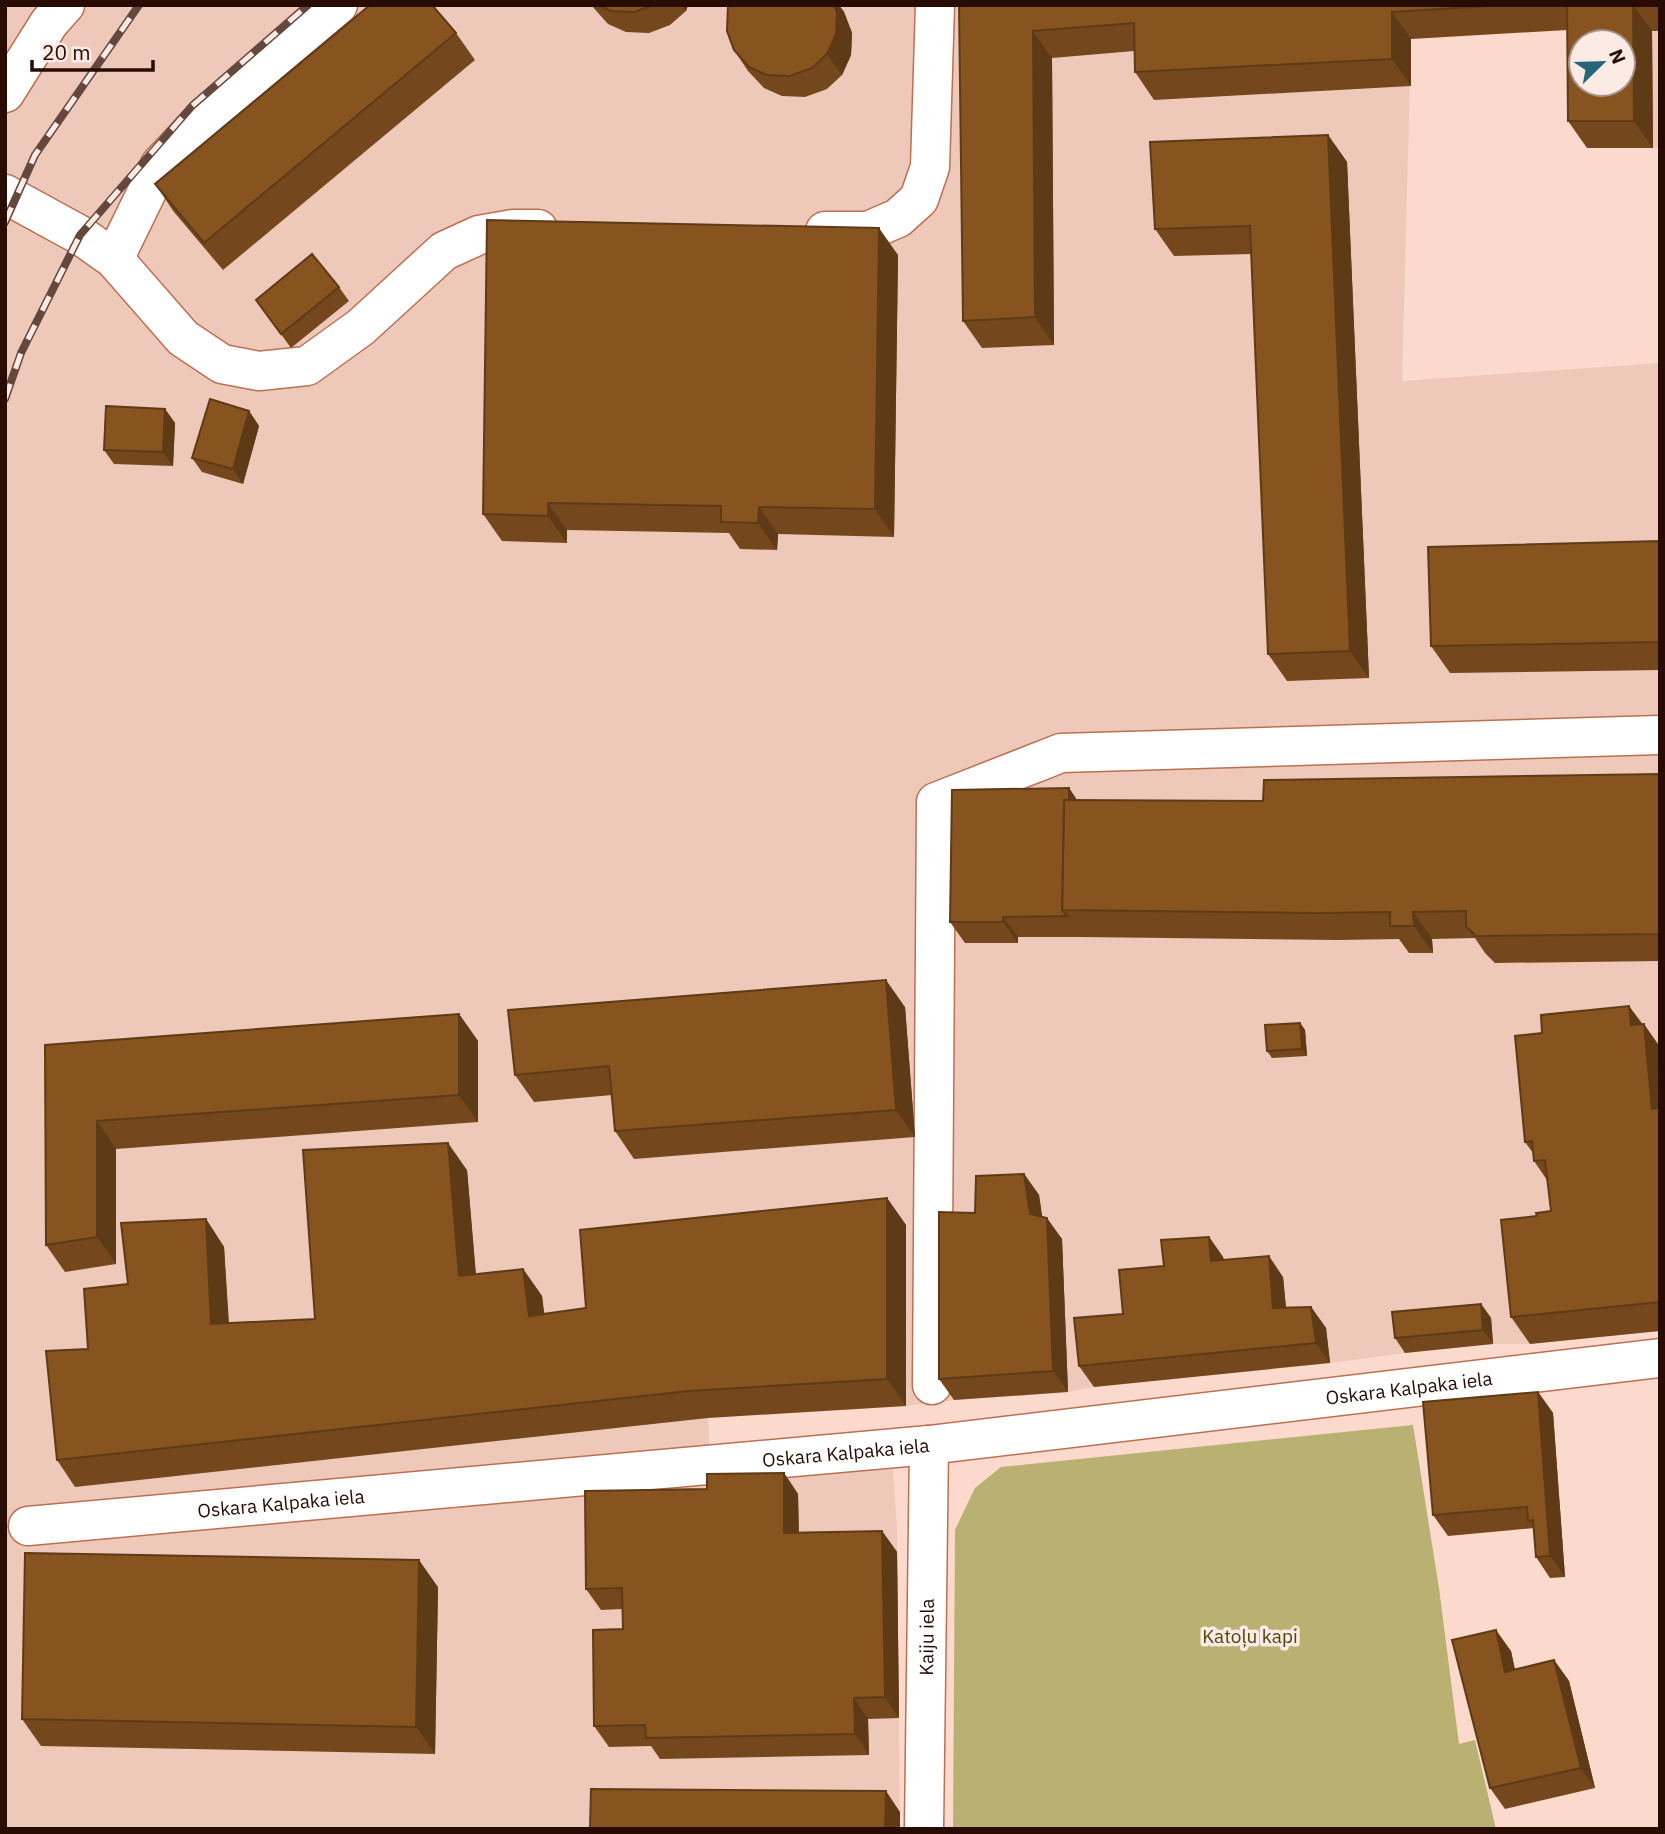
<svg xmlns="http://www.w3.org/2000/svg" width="1665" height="1834" viewBox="0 0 1665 1834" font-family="'IBM Plex Sans',sans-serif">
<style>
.built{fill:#eec9ba}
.green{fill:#b8b171}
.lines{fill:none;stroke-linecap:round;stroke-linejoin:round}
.minor-casing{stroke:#bc7052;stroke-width:41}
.minor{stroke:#fff;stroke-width:38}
.rail-casing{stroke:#65473d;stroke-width:8}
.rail{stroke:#fceae4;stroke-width:5;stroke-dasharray:16;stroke-linecap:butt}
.wall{fill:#74481c}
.shaded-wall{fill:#5e3b16}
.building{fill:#875420;stroke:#5e3b16;stroke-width:2;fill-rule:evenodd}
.labels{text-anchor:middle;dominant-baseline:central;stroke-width:7;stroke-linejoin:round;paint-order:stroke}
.street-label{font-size:19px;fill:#280b02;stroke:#fceae4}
.park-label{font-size:19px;fill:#4d460c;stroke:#fceae4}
</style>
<rect width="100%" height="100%" fill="#fbd9cc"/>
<path class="built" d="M 5,5 L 1660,5 L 1660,148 L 1587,148 L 1587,84 L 1623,84 L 1623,42 L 1585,29 L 1411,39 L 1402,381 L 1660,363 L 1660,1331 L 1530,1344 L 1493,1344 L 1405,1353 L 1330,1363 L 1094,1387 L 1068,1392 L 954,1400 L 906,1406 L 708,1418 L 711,1481 L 893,1469 L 897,1528 L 900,1829 L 5,1829 Z"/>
<path class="green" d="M 1413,1425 L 1439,1588 L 1459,1744 L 1475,1740 L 1496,1829 L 953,1829 L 955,1530 L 975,1488 L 1001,1467 Z"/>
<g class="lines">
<defs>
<g id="minor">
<path d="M 5,93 L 49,23 L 65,5"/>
<path d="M 5,194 L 80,235 L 114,259 L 183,338 L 222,364 L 259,371 L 307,366 L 361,327 L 444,251 L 479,235 L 513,229 L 538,229"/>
<path d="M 825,231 L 868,231 L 898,218 L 919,199 L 930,167 L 935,5"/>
<path d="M 114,259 L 160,165 L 206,116 L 338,5"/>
<path d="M 932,1385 L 936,802 L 1061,753 L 1660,735"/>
<path id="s1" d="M 28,1526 L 929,1445 L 1660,1358"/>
<path id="s2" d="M 924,1829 L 929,1445"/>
</g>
</defs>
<use href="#minor" class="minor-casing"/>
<use href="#minor" class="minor"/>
<defs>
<g id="rail">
<path d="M 5,222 L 35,155 L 139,5"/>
<path d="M 5,399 L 21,353 L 80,235 L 192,106 L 308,5"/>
</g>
</defs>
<use href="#rail" class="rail-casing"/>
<use href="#rail" class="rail"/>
</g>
<g class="wall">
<path d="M 591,5 L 688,5 L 686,11 L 670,25 L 649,33 L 626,32 L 608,24 Z"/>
<path d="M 728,5 L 839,5 L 844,12 L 852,33 L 851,55 L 842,75 L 827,89 L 805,97 L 782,96 L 764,88 L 748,71 L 734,50 Z"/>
<path d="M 959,5 L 1660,5 L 1660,31 L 1652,31 L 1653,148 L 1587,148 L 1568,121 L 1567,30 L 1411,39 L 1411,86 L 1154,100 L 1135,72 L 1134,51 L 1052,58 L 1054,345 L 982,348 L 963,321 Z"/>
<path d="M 456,33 L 475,60 L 223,270 L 174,212 L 155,184 Z"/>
<path d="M 1328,135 L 1347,162 L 1369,678 L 1287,681 L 1268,654 L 1251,254 L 1174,256 L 1155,229 Z"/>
<path d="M 898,255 L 894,537 L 778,534 L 777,550 L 740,549 L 729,533 L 567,530 L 567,543 L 502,541 L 483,514 Z"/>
<path d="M 339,287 L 349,301 L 291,348 L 256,300 Z"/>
<path d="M 165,409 L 175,423 L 173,466 L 114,464 L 104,450 Z"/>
<path d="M 249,411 L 259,426 L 243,484 L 202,472 L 192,458 Z"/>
<path d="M 1660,541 L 1660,670 L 1450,673 L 1431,646 Z"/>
<path d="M 1660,774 L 1660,961 L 1495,963 L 1485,953 L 1475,938 L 1432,939 L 1433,953 L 1409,953 L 1399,939 L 1338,940 L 1081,937 L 1018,937 L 1018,943 L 965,943 L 950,922 L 1069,788 L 1077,800 L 1263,801 Z"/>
<path d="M 1629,1006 L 1660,1047 L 1660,1331 L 1530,1344 L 1511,1317 L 1537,1216 L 1551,1211 L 1547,1180 L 1534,1161 L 1533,1153 L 1525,1142 L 1542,1033 Z"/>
<path d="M 905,1007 L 915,1137 L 634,1159 L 615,1131 L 612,1095 L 534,1102 L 515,1075 Z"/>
<path d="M 459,1014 L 478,1041 L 478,1122 L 116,1149 L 116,1264 L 65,1272 L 46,1245 L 45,1045 Z"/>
<path d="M 1300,1023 L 1305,1030 L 1307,1056 L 1272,1058 L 1267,1051 Z"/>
<path d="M 467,1170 L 476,1274 L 523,1269 L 542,1296 L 544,1314 L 586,1308 L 887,1198 L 906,1225 L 906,1406 L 708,1418 L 75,1487 L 57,1460 L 88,1349 L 128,1284 L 206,1219 L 224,1247 L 229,1323 L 315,1319 Z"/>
<path d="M 1024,1174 L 1039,1195 L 1042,1217 L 1062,1239 L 1068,1392 L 954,1400 L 939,1379 L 975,1213 Z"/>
<path d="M 1209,1237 L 1223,1257 L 1224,1260 L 1283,1277 L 1286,1308 L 1311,1307 L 1326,1328 L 1330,1363 L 1094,1387 L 1079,1366 L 1164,1266 Z"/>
<path d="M 1481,1304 L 1491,1318 L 1493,1344 L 1405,1353 L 1395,1338 Z"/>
<path d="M 1538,1392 L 1553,1413 L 1565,1577 L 1550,1578 L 1536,1557 L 1534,1528 L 1448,1536 L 1433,1515 Z"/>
<path d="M 784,1473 L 798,1494 L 799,1532 L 882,1531 L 897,1552 L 899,1718 L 868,1719 L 869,1755 L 660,1759 L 651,1746 L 609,1747 L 594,1726 L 623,1629 L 622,1609 L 601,1610 L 586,1589 L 707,1489 Z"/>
<path d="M 438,1587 L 435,1754 L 41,1746 L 22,1719 Z"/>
<path d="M 1511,1651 L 1515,1669 L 1554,1660 L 1569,1681 L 1595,1788 L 1505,1809 L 1490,1788 Z"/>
</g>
<g class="shaded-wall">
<path d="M 682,5 L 688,5 L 686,11 Z"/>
<path d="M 834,5 L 839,5 L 844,12 L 852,33 L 851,55 L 842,75 L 827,54 Z"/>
<path d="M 1633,5 L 1652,31 L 1653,148 L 1634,121 Z"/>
<path d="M 1392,12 L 1411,39 L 1411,86 L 1392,59 Z"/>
<path d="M 1033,31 L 1052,58 L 1054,345 L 1035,317 Z"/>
<path d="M 1328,135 L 1347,162 L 1369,678 L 1350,651 Z"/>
<path d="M 879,228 L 898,255 L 894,537 L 875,509 Z"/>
<path d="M 165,409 L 175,423 L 173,466 L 163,452 Z"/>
<path d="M 249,411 L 259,426 L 243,484 L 233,469 Z"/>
<path d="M 548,503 L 567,530 L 567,543 L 548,516 Z"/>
<path d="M 759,507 L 778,534 L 777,550 L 758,523 Z"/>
<path d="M 1069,788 L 1083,809 L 1067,910 Z"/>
<path d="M 1413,912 L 1432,939 L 1433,953 L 1414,926 Z"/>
<path d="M 1003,917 L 1018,937 L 1018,943 L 1003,922 Z"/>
<path d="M 886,980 L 905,1007 L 915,1137 L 896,1110 Z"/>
<path d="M 1629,1006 L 1644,1028 L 1644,1024 L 1660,1047 L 1660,1120 L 1652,1109 L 1631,1025 Z"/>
<path d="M 459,1014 L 478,1041 L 478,1122 L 459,1095 Z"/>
<path d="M 1300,1023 L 1305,1030 L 1307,1056 L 1302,1049 Z"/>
<path d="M 97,1121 L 116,1149 L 116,1264 L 97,1237 Z"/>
<path d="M 448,1143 L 467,1170 L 478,1303 L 459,1276 Z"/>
<path d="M 1024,1174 L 1039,1195 L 1045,1235 L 1030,1214 Z"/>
<path d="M 887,1198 L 906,1225 L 906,1406 L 887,1379 Z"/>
<path d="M 1047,1218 L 1062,1239 L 1068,1392 L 1053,1371 Z"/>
<path d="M 206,1219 L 224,1247 L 230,1351 L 211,1324 Z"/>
<path d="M 1209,1237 L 1223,1257 L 1226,1282 L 1211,1261 Z"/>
<path d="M 1269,1256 L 1283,1277 L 1288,1329 L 1273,1308 Z"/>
<path d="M 523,1269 L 542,1296 L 548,1343 L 529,1316 Z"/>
<path d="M 1481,1304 L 1491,1318 L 1493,1344 L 1483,1330 Z"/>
<path d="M 1311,1307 L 1326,1328 L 1330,1363 L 1316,1343 Z"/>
<path d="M 1538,1392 L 1553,1413 L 1565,1577 L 1550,1556 Z"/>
<path d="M 784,1473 L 798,1494 L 799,1554 L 784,1533 Z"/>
<path d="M 882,1531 L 897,1552 L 899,1718 L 885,1697 Z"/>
<path d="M 419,1560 L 438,1587 L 435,1754 L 416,1727 Z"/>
<path d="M 1496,1630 L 1511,1651 L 1519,1693 L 1505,1672 Z"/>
<path d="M 1554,1660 L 1569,1681 L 1595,1788 L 1581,1768 Z"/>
<path d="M 854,1698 L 868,1719 L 869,1755 L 855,1734 Z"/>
<path d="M 886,1791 L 900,1812 L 900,1829 L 885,1829 Z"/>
</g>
<g class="building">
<path d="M 370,5 L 432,5 L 456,33 L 204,243 L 155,184 Z"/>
<path d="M 598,5 L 653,5 L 634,12 L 611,11 Z"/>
<path d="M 728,5 L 834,5 L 837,12 L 836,34 L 827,54 L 812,68 L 790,76 L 767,75 L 749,67 L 734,50 L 727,31 Z"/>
<path d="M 959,5 L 1505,5 L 1392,12 L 1392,59 L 1135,72 L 1134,23 L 1033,31 L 1035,317 L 963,321 Z"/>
<path d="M 1567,5 L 1633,5 L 1634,121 L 1568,121 ZM 1581,42 L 1623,42 L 1623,84 L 1581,84 Z"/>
<path d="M 1328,135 L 1350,651 L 1268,654 L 1250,226 L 1155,229 L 1150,142 Z"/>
<path d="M 487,220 L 879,228 L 875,509 L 759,507 L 758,523 L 721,522 L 721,506 L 548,503 L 548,516 L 483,514 Z"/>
<path d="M 312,254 L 339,287 L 281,334 L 256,300 Z"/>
<path d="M 210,399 L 249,411 L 233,469 L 192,458 Z"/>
<path d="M 106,406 L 165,409 L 163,452 L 104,450 Z"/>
<path d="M 1660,541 L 1660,642 L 1431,646 L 1428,547 Z"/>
<path d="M 1660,774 L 1660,934 L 1476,936 L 1466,926 L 1466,911 L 1413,912 L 1414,926 L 1390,926 L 1390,912 L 1319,913 L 1062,910 L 1064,800 L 1263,801 L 1264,780 Z"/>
<path d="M 1069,788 L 1069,800 L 1064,800 L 1062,910 L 1067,916 L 1003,917 L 1003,922 L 950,922 L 952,790 Z"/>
<path d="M 886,980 L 896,1110 L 615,1131 L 609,1066 L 515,1075 L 508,1010 Z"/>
<path d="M 1629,1006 L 1631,1025 L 1644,1024 L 1652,1109 L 1660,1108 L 1660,1302 L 1511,1317 L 1501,1220 L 1537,1216 L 1536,1213 L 1551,1211 L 1545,1160 L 1534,1161 L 1532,1141 L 1525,1142 L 1515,1036 L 1542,1033 L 1541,1015 Z"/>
<path d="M 459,1014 L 459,1095 L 97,1121 L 97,1237 L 46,1245 L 45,1045 Z"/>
<path d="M 1300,1023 L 1302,1049 L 1267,1051 L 1265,1025 Z"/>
<path d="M 448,1143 L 459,1276 L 523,1269 L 529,1316 L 586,1308 L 580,1230 L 887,1198 L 887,1379 L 689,1391 L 57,1460 L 46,1351 L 88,1349 L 84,1289 L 128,1284 L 121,1223 L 206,1219 L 211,1324 L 315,1319 L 303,1150 Z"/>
<path d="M 1024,1174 L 1030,1214 L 1047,1218 L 1053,1371 L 939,1379 L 939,1212 L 975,1213 L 976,1176 Z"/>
<path d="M 1209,1237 L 1211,1261 L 1269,1256 L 1273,1308 L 1311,1307 L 1316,1343 L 1079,1366 L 1074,1318 L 1123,1314 L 1119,1270 L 1164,1266 L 1161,1240 Z"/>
<path d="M 1481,1304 L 1483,1330 L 1395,1338 L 1392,1312 Z"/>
<path d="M 1538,1392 L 1550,1556 L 1536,1557 L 1533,1520 L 1528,1521 L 1527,1507 L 1433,1515 L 1423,1402 Z"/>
<path d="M 784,1473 L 784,1533 L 882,1531 L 885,1697 L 854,1698 L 855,1734 L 646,1738 L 645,1725 L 594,1726 L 593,1630 L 623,1629 L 622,1588 L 586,1589 L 585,1491 L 707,1489 L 707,1474 Z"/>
<path d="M 25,1553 L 419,1560 L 416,1727 L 22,1719 Z"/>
<path d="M 1496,1630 L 1505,1672 L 1554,1660 L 1581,1768 L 1490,1788 L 1452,1640 Z"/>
<path d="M 591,1789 L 886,1791 L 885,1829 L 590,1829 Z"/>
</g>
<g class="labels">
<g class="street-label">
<text stroke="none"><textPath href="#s1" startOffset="1388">Oskara Kalpaka iela</textPath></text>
<text stroke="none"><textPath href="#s1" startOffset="821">Oskara Kalpaka iela</textPath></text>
<text stroke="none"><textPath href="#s1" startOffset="254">Oskara Kalpaka iela</textPath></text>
<text stroke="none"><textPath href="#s2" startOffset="192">Kaiju iela</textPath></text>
</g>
<g class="park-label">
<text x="1250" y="1636">Katoļu kapi</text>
</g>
</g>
<rect width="1665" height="1834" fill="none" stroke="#280b02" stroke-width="14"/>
<g transform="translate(1602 63) rotate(67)"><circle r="33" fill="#fceae4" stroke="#a7918a" stroke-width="2"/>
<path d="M0-5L12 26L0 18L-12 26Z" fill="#26667b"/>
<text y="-10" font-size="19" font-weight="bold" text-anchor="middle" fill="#280b02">N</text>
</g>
<path d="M32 60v10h121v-10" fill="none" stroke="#280b02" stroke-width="3.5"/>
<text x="42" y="60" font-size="21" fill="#280b02" stroke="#fceae4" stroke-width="5" paint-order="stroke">20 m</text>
</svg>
